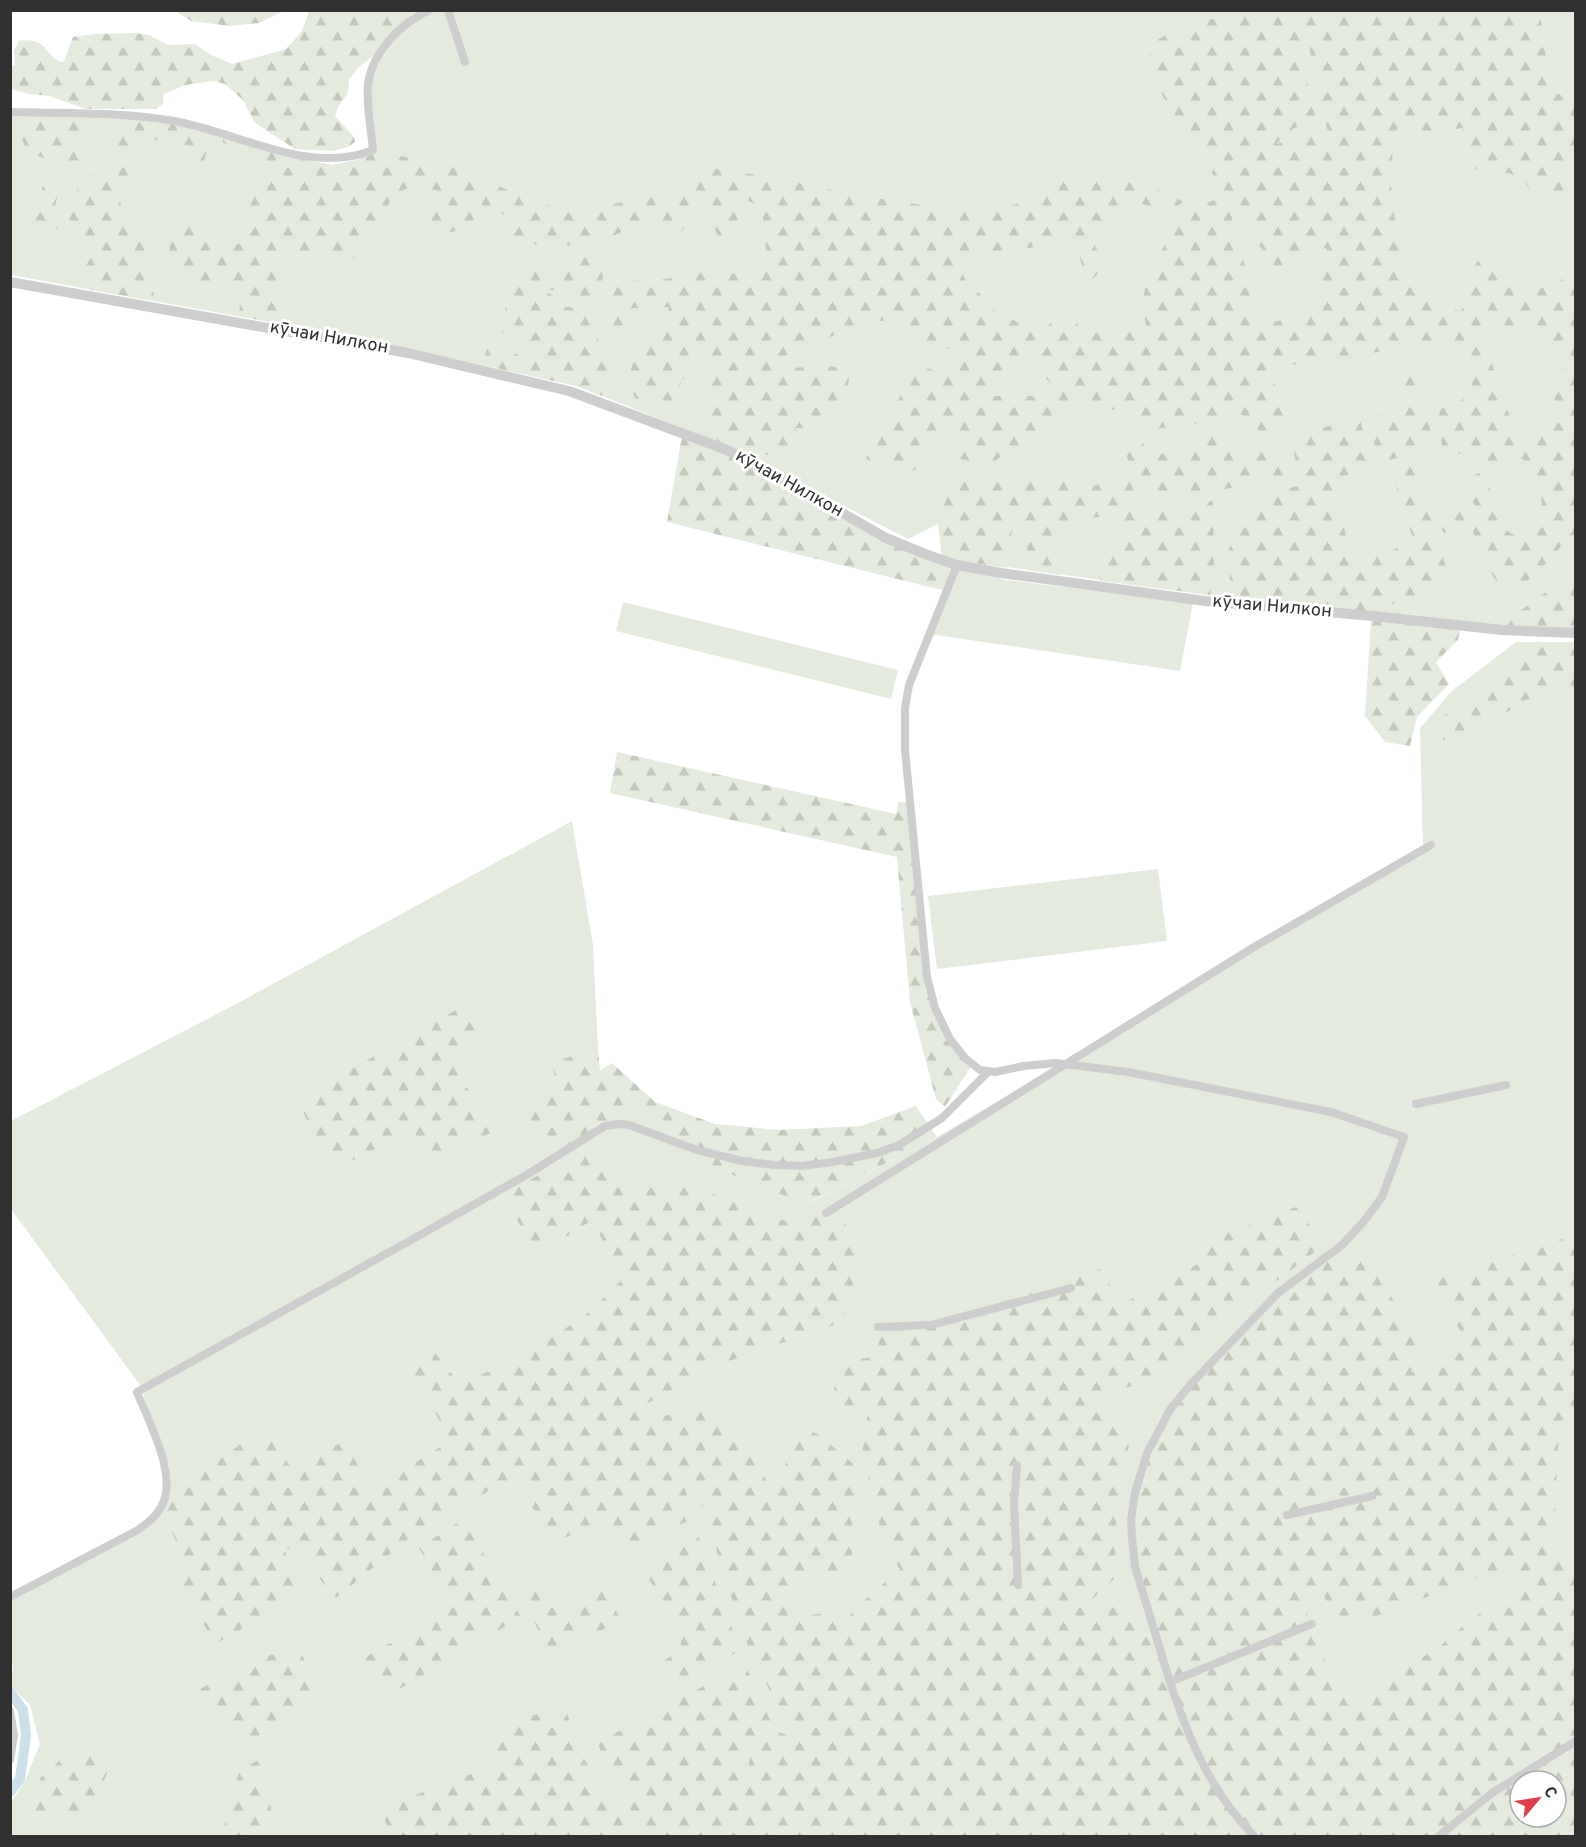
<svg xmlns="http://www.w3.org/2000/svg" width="1586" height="1847" viewBox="0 0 1586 1847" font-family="Overpass,sans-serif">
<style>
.grass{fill:#e4eadd;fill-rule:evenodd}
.forest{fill:url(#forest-firs);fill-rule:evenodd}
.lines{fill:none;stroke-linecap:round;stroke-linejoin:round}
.canal{stroke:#cee0ec;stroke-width:10}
.minor{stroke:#cecece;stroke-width:8}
.tertiary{stroke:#cecece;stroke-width:10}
.labels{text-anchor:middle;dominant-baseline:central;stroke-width:6;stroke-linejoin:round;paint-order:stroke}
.street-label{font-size:18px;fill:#313131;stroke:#fff}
</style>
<defs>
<pattern id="forest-firs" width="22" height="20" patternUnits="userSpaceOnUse" patternTransform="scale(1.5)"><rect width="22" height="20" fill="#e4eadd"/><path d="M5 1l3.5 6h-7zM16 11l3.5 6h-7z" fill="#c4c9be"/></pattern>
</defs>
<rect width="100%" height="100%" fill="#fff"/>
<g class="grass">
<path d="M 436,11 L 1575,11 L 1575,629 L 1504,626 L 1210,595 L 942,558 L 938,524 L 908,539 L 730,447 L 577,386 L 369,340 L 11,275 L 10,114 L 18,111 L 169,122 L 290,157 L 332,165 L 357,160 L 374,150 L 367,87 L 382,54 L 400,31 L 424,16 Z"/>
<path d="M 956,567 L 975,570 L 1005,580 L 1193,603 L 1180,671 L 929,634 Z"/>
<path d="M 623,602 L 898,670 L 891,699 L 616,631 Z"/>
<path d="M 1516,642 L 1575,642 L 1575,1836 L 11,1836 L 11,1802 L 25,1781 L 40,1744 L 30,1705 L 11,1686 L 13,1665 L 10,1657 L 10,1597 L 150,1522 L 169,1498 L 169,1465 L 146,1413 L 143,1389 L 11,1209 L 11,1121 L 240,1002 L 572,821 L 593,945 L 599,1071 L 806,1204 L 937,1137 L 1423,850 L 1420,728 L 1452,691 ZM 1520,1781 L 1556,1781 L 1556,1817 L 1520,1817 Z"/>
<path d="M 1158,869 L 1167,941 L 937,969 L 928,896 Z"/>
</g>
<g class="forest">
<path d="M 175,11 L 175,10 L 284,11 L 259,23 L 230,26 L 191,21 Z"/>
<path d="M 309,11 L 416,11 L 405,20 L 373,56 L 357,69 L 349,80 L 348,93 L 338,107 L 335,116 L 354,137 L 355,142 L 348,147 L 333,151 L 295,149 L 255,123 L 243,100 L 225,84 L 214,81 L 185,85 L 164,94 L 163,104 L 155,109 L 85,109 L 50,96 L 29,94 L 11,89 L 10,66 L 15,65 L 14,51 L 19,40 C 24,41 30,40 34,41 C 47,44 49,58 61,62 L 64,61 L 73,37 L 95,34 L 135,33 L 149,35 L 168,45 L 195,44 L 211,55 L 232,64 L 286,49 L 302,31 Z"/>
<path d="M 1213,11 L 1540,11 L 1543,41 L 1553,94 L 1575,95 L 1575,167 L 1560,170 L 1564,195 L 1552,200 L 1531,191 L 1524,181 L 1509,173 L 1488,173 L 1471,167 L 1463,128 L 1427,133 L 1397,129 C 1394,145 1391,161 1391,176 C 1391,215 1402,255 1413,292 L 1436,295 L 1448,307 L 1460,311 C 1463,308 1467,304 1469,300 C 1478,279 1463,265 1490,254 L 1515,279 L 1531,288 L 1552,287 L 1560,280 L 1575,276 L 1575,534 L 1566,538 L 1555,555 L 1524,584 L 1499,585 L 1479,555 L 1478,544 L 1471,527 L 1444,533 L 1438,520 L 1475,506 L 1468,492 L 1470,477 L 1479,473 C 1482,477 1485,481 1488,486 C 1498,505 1490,520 1512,534 L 1536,524 L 1542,503 L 1538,485 L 1529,464 L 1523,459 L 1512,456 L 1497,463 L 1480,467 C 1472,462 1472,458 1474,449 L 1453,456 L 1442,448 L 1439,410 L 1466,398 L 1472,389 L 1470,377 L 1454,338 L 1361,355 L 1270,368 L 1289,434 L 1360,420 L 1375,469 L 1332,479 L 1353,564 L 1392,551 L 1413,539 L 1390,467 L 1413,463 L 1445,564 L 1447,580 L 1434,595 L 1418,602 L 1393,604 L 1381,613 L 1231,597 L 1228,551 L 1247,510 L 1257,495 L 1302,485 L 1289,434 L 1265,437 L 1246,416 L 1232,412 L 1194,424 L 1153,429 L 1120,411 L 1091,405 L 1067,408 L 1055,419 L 1051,434 L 1006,452 L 990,465 L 960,459 L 969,433 C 962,437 956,436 949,437 C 934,440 922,460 914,471 C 897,469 882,466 866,459 L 871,443 L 880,435 L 888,423 L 914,364 L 945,374 L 961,351 L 915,343 C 907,332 899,324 886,321 C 870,318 804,348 785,356 L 793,409 L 790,368 L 823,366 L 851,368 C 847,385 846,410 833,422 C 825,429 806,428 796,428 L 792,460 L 730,447 L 718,442 L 710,406 L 703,344 L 695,344 L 693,370 L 681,381 L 679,398 L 672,408 L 635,398 L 628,377 L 632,366 L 640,346 L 648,338 L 662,332 L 667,323 L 669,307 L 642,307 L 627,309 L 623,333 L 611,330 L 610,282 L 665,279 L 703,272 L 723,274 L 768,270 L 762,208 L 745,199 L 737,213 L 739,236 L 732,242 C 710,239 712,218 713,200 L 709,198 C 686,207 692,226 678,234 C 673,237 665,237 659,237 L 656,223 L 629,229 L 589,246 L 520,244 L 508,233 L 508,217 L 478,203 L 472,224 C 454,234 440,237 428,218 L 429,204 L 437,190 L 408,188 L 393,194 L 381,222 L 370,228 L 363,259 L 279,252 L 280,324 L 239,316 L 241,290 L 183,281 C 175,267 163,245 174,229 C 177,224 184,220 189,216 L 201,231 L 228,242 L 250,246 L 249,210 L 264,167 L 259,155 L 223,143 L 224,130 L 246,144 L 290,157 L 332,165 L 357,160 L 374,150 L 428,162 L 455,164 L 489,182 L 534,201 L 572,211 L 598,208 L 631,200 L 653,197 L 678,191 L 698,181 L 702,167 L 777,178 L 849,194 L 950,209 L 987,212 L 1017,204 L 1054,184 L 1073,177 L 1111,179 L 1146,185 L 1170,194 L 1183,202 L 1166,213 L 1157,208 L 1135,202 L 1118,209 L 1109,227 L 1094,244 L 1105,266 L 1087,285 C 1082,268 1081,250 1068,237 L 1060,246 L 1038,246 L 1011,252 L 982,253 L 963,257 L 958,264 L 967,283 L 980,294 L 992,308 L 999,314 L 1029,327 L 1038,336 L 1063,310 C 1085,333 1086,333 1118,332 C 1128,332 1136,333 1146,330 C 1146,321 1143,311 1143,302 C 1144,280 1158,261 1166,241 C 1168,234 1167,228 1172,223 C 1187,208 1208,204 1226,195 L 1212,173 L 1214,167 C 1192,131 1156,104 1151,60 C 1150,56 1149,51 1151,46 C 1156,38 1186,25 1196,22 C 1201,20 1208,20 1214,19 ZM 1309,46 L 1317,89 L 1328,132 L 1276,144 L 1293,129 L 1315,115 L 1306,78 L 1297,48 ZM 1247,215 L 1254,217 L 1257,242 L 1275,268 L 1326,248 L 1331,262 L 1320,265 C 1320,270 1319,275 1319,279 C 1319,284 1321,289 1321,294 C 1318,314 1277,321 1261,325 L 1232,218 ZM 1535,324 L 1534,337 L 1551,339 L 1566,379 L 1551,390 L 1562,422 L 1516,436 L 1482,333 ZM 1026,351 L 1039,372 L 1060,392 L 1034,396 L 994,396 L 1002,382 Z"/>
<path d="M 18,111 L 89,113 L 79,163 L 70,167 L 28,153 L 19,133 Z"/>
<path d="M 126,118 L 169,122 L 211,131 L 204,162 L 189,161 L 190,146 L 139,137 L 120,202 L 130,234 L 118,241 L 143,233 L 155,301 L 91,290 C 84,267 82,267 99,249 L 92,243 L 71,239 L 66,232 L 76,192 L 82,179 L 93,175 L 99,177 L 110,166 Z"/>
<path d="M 45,177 L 61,181 L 54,210 L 63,213 L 59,229 L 34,222 Z"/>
<path d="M 586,257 C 606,262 604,282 601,298 L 582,298 L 575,293 L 544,289 L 567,307 L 592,309 L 599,343 L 607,367 L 602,396 L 577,386 L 486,366 C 485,355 484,349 493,342 L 500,343 L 511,352 L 527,358 L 530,353 L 519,337 L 501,333 C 507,319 506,307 504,292 L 513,283 L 517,267 L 521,266 C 536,268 551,275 565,269 C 573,265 577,260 586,257 Z"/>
<path d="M 1408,356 L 1434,443 L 1417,454 L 1383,461 L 1372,439 L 1367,419 L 1400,410 L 1408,402 L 1395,359 Z"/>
<path d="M 1207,428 C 1223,429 1226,443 1235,454 L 1245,454 L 1264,449 L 1287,448 L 1290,474 C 1244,487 1196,496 1149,499 L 1132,475 L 1121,434 C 1141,437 1142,446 1159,454 C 1170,453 1183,449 1192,442 C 1198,436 1199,431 1207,428 Z"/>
<path d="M 682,436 L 755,467 L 821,508 L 887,541 L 956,567 L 946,591 L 667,522 Z"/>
<path d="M 1128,476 L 1137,500 L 1137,512 L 1213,501 L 1214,564 L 1210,595 L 1101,581 L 1095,567 L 1095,552 L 1118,544 L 1128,534 L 1123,514 L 1056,522 L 1060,575 L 1027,570 L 1027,524 L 1013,524 L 1006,568 L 942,558 L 939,523 L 952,480 L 1031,478 L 1059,480 L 1083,489 Z"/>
<path d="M 1575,571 L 1575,629 L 1507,626 L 1517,613 Z"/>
<path d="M 1371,620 L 1460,629 L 1458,640 L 1436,662 L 1449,684 L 1417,717 L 1410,746 L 1385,742 L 1365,716 Z"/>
<path d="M 1531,642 L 1575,642 L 1575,689 L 1559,690 L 1526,700 L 1469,736 L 1443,740 L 1443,716 L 1484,693 L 1516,661 Z"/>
<path d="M 617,752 L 896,814 L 898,802 L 909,802 L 926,992 L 951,1038 L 973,1063 L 945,1107 L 936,1099 L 910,1002 L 897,857 L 610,793 Z"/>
<path d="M 458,1009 L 482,1036 L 453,1064 L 493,1132 L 433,1158 L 413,1130 L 335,1169 L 296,1100 Z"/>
<path d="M 598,1049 L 600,1071 L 612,1063 L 655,1102 L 715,1124 L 779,1130 L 861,1126 L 916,1106 L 937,1137 L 805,1204 L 676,1152 L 630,1103 L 556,1159 L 525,1111 L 559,1088 L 551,1062 Z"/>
<path d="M 594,1145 L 619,1188 L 696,1188 L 791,1223 L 830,1210 L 848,1227 L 860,1256 L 844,1319 L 813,1336 L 777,1344 L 737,1358 L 695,1376 L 643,1406 L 651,1420 L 697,1406 L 740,1442 L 774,1491 L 801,1428 L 818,1434 L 853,1464 L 862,1495 L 850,1518 L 857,1538 L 846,1574 L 815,1577 L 792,1583 L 786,1594 L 791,1627 L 809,1615 L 827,1613 L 844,1623 L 857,1607 L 900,1569 L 884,1547 L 875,1502 L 862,1454 L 869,1405 L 834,1406 L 835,1362 L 876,1357 L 882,1326 L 922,1323 L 998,1304 L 1100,1269 L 1122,1304 L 1198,1264 L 1195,1245 L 1296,1207 L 1324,1245 L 1222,1322 L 1163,1378 L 1117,1390 L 1107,1402 L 1129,1445 C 1116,1488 1115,1533 1115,1578 L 1089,1602 L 1126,1610 L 1157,1627 L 1136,1565 L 1132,1515 L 1147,1456 L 1180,1399 L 1218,1357 L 1330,1256 L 1371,1259 L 1418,1346 L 1411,1372 L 1469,1349 L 1435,1280 L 1575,1235 L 1575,1408 L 1559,1428 L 1553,1553 L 1575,1564 L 1575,1834 L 1570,1836 L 746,1836 L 740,1805 L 751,1753 L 775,1730 L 800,1741 L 770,1691 L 750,1652 L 721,1567 L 707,1513 L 677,1464 L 694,1518 L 621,1552 L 609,1520 L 554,1542 L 513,1477 L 415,1533 L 336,1598 L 296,1551 L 283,1547 L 303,1594 L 215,1644 L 177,1577 L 190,1570 L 166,1520 L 169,1498 L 243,1442 L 269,1436 L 292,1469 L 344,1441 L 372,1490 L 451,1440 L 405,1362 L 431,1348 L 459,1383 L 521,1359 L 588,1313 L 623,1279 L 592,1220 L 538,1255 L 502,1195 ZM 1513,1564 L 1530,1580 L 1470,1620 L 1440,1646 L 1348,1705 L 1331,1677 L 1298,1590 L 1322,1592 L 1340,1630 ZM 1520,1781 L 1556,1781 L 1556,1817 L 1520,1817 Z"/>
<path d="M 463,1519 L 521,1617 L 386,1697 L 359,1661 L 454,1606 L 419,1548 Z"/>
<path d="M 699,1537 L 740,1651 L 670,1685 L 662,1662 L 683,1648 L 643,1566 Z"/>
<path d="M 547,1585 L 559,1611 L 606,1589 L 621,1621 L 549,1654 L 523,1596 Z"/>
<path d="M 300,1649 L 316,1688 L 253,1740 L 198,1690 L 260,1657 Z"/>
<path d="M 745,1664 L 774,1729 L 748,1753 L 738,1806 L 745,1836 L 644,1836 L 597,1743 Z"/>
<path d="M 567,1714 L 582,1755 L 630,1836 L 391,1836 L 380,1809 L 499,1763 L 494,1738 L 530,1715 Z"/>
<path d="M 70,1752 L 112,1762 L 85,1824 L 48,1811 L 37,1829 L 23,1816 L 41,1777 Z"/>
<path d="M 261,1759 L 275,1829 L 262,1836 L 217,1836 L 224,1829 L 228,1799 L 241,1769 Z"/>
<path d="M 10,1823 L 30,1834 L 28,1836 L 11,1836 Z"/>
</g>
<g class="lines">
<path class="canal" d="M 10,1692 L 23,1710 L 26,1735 L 20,1779 L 10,1792"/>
<g class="minor">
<path d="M 448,10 L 465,62"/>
<path d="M 10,112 C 64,113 122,112 174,121 C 237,132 310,176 373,150 C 371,129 366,105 368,84 C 372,52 401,23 429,10"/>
<path d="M 957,565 L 909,685 L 905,708 L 905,750 L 927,977 L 935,1008 L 950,1039 L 965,1058 L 980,1070 L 995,1072 L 1024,1066 L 1056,1063 L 1128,1072 L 1331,1112 L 1404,1137 L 1382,1197 L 1365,1220 L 1342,1245 L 1278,1293 L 1191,1384 L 1171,1408 L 1147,1453 L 1135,1493 L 1131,1520 L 1132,1537 L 1135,1567 L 1170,1682"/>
<path d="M 1416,1104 L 1506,1085"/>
<path d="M 826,1213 L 1254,947 L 1431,845"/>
<path d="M 878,1327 L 931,1325 L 1071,1288"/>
<path d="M 1017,1465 L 1014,1504 L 1018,1585"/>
<path d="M 1287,1515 L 1372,1496"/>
<path d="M 10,1597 L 138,1530 C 147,1523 156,1517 161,1507 C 179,1477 149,1423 137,1392 L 420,1235 L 528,1174 L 605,1126 L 619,1124 L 629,1125 L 697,1150 L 742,1161 L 774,1165 L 802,1166 L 833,1162 L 877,1153 L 899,1145 L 942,1118 L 988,1072"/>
<path d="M 10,1711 L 14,1735 L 10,1760"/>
<path d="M 1254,1836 C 1211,1792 1189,1740 1170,1682 L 1312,1624"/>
<path d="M 1439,1836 L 1492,1793 L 1576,1741"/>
</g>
<path class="tertiary" d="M 10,282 L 408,353 L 569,391 L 727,450 L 785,480 L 886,538 L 925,554 L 957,565 L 1001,573 L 1205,601 L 1373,616 L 1502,630 L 1576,633"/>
</g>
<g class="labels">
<g class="street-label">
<text transform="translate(329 338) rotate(10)">кӯчаи Нилкон</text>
<text transform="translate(789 484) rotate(29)">кӯчаи Нилкон</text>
<text transform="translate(1272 607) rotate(5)">кӯчаи Нилкон</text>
</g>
</g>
<rect width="1586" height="1847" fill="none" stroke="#313131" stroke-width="24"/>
<g transform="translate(1538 1799) rotate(61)"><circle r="28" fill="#ffffff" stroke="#adadad" stroke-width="1.5"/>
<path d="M0-4.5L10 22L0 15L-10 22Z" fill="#de3d4b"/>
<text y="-9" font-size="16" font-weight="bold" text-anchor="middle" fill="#313131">С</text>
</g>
</svg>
